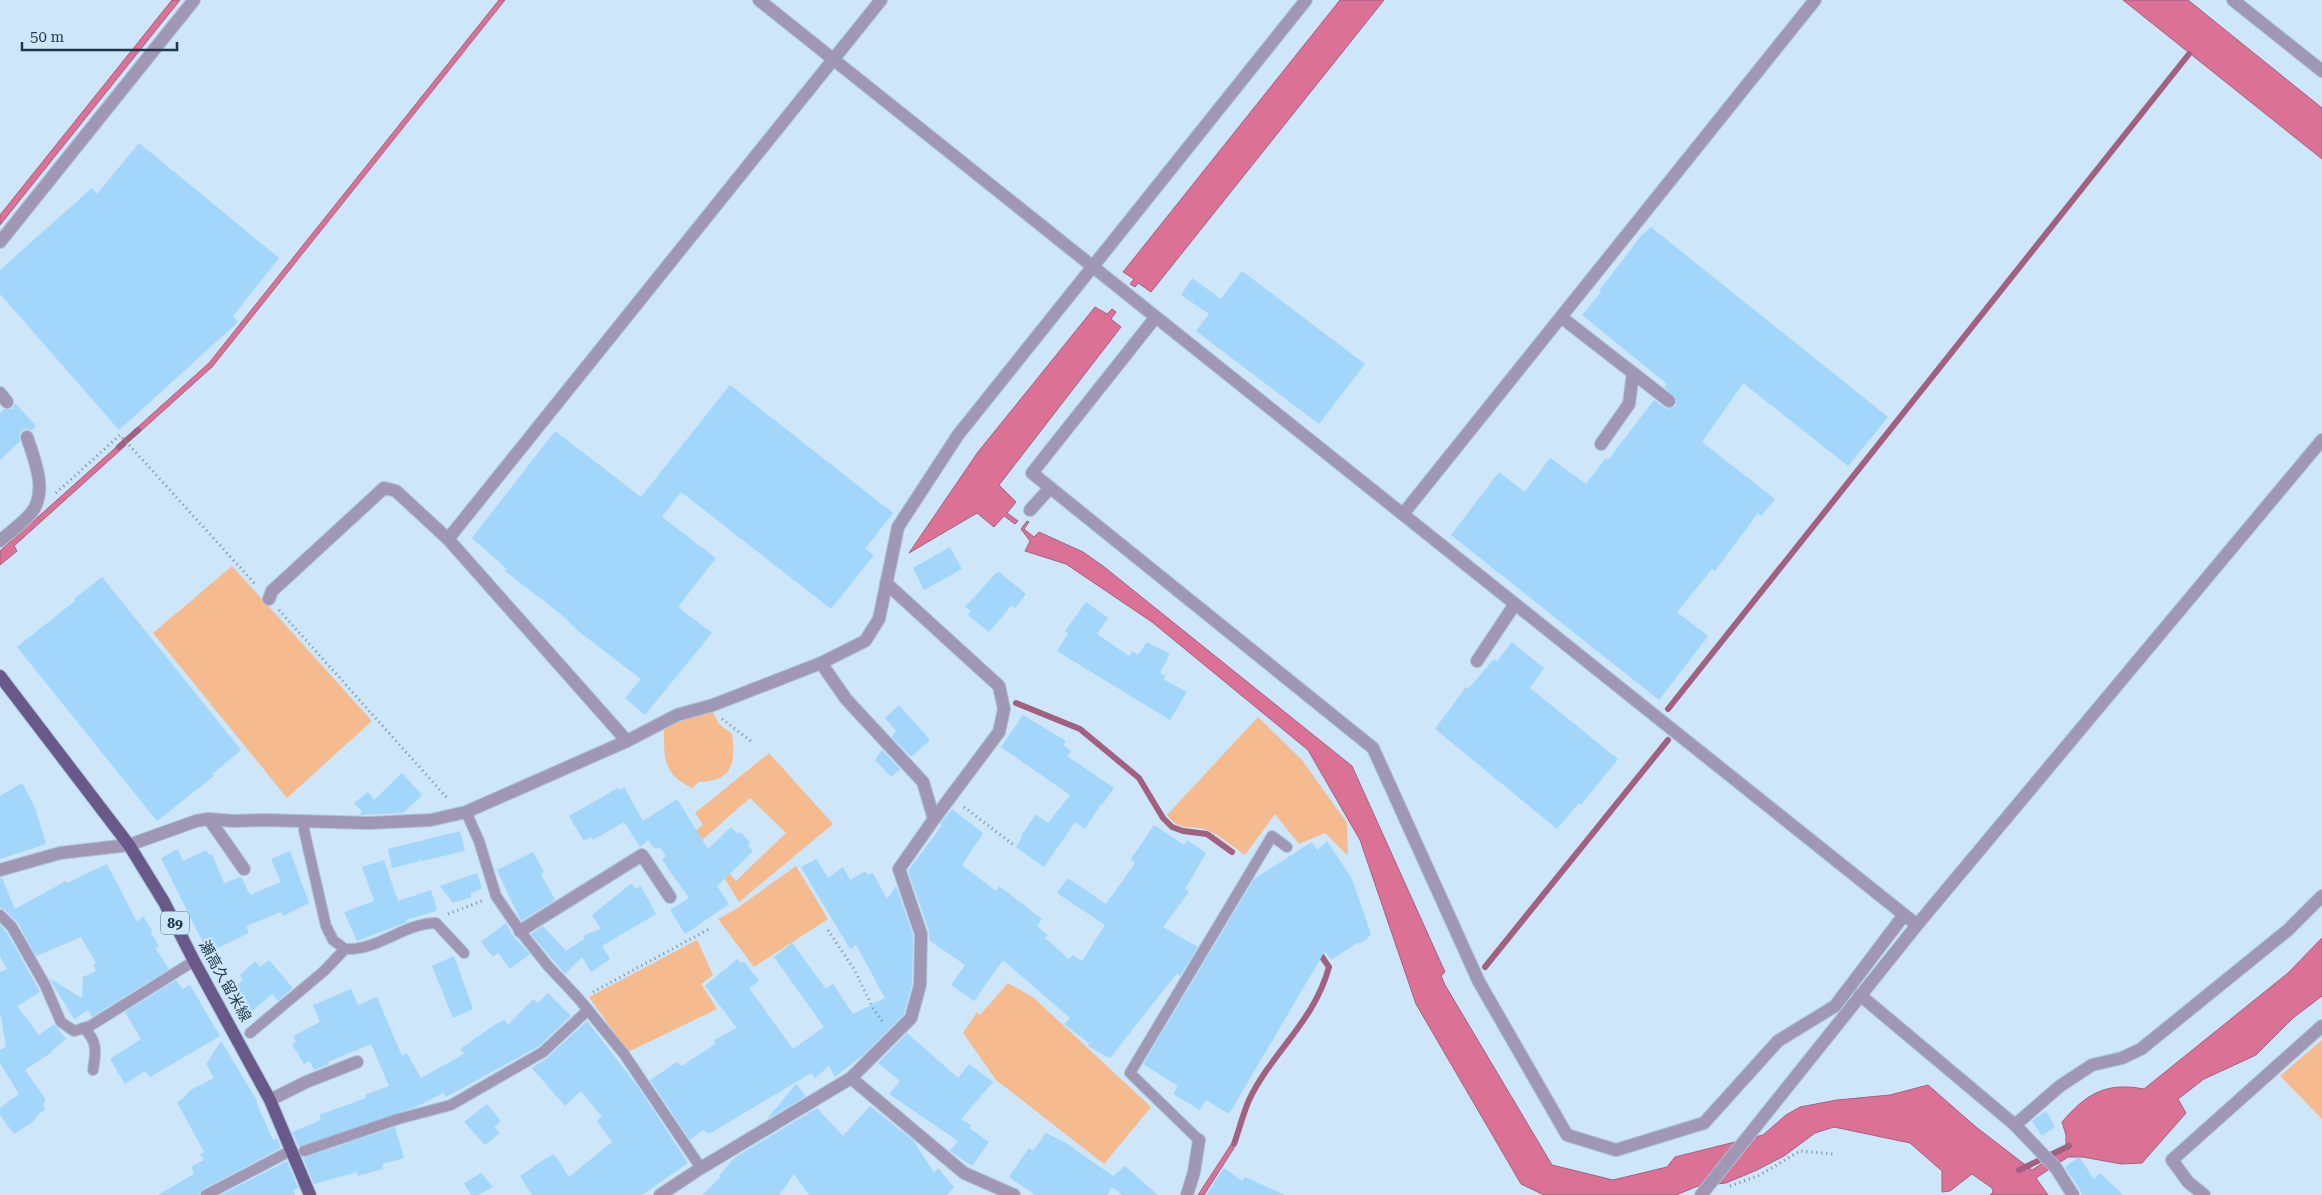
<svg xmlns="http://www.w3.org/2000/svg" width="2322" height="1195" viewBox="0 0 2322 1195" font-family="'Roboto Serif','Noto Sans JP',serif">
<style>
.green{fill:#f5bb8e}
.water{fill:#db7296;stroke:#a26180}
.lines{fill:none;stroke-linecap:round;stroke-linejoin:round}
.stream{stroke:#a26180;stroke-width:6}
.building{fill:#a2d6fb}
.service-casing{stroke:#aac3d6;stroke-width:12}
.minor-casing{stroke:#aac3d6;stroke-width:14}
.primary-casing{stroke:#aac3d6;stroke-width:14}
.path{stroke:#738da0;stroke-width:3;stroke-dasharray:1 4;stroke-linecap:butt}
.service{stroke:#a097b4;stroke-width:10}
.minor{stroke:#a097b4;stroke-width:12}
.primary{stroke:#69598a;stroke-width:12}
.labels{text-anchor:middle;dominant-baseline:central;stroke-width:4.5;stroke-linejoin:round;paint-order:stroke}
.shield{fill:#cde6f9;stroke:#526d7f;stroke-width:1}
.shield-label{font-size:14px;font-weight:bold;fill:#1d394b}
.street-label{font-size:15px;fill:#1d394b;stroke:#cde6f9}
</style>
<rect width="100%" height="100%" fill="#cde6f9"/>
<g class="green">
<path d="M 232,566 L 372,721 L 287,798 L 153,633 Z"/>
<path d="M 711,709 L 719,724 L 732,734 C 736,763 733,781 699,782 L 692,788 C 662,774 664,756 664,727 Z"/>
<path d="M 1258,717 L 1302,760 L 1347,823 L 1348,856 L 1325,833 L 1299,844 L 1275,814 L 1245,855 C 1233,847 1221,836 1209,831 C 1192,823 1181,834 1167,815 Z"/>
<path d="M 769,753 L 833,824 L 739,902 L 703,843 L 736,881 L 786,833 L 750,798 L 702,840 L 696,830 L 703,825 L 695,813 Z"/>
<path d="M 796,866 L 828,919 L 754,967 L 718,919 L 736,909 Z"/>
<path d="M 697,940 L 713,975 L 701,984 L 717,1009 L 628,1052 L 589,997 Z"/>
<path d="M 1008,983 L 1034,998 L 1151,1107 L 1104,1164 L 996,1080 L 963,1033 L 977,1012 L 980,1015 Z"/>
<path d="M 2322,1040 L 2322,1119 L 2280,1076 Z"/>
</g>
<g class="water">
<path d="M 172,0 L 180,0 L 0,225 L 0,215 Z"/>
<path d="M 499,0 L 505,0 L 212,367 L 133,438 L 130,434 L 209,363 Z"/>
<path d="M 1340,0 L 1384,0 L 1151,292 L 1138,283 L 1135,287 L 1130,284 L 1134,279 L 1123,272 Z"/>
<path d="M 2123,0 L 2188,0 L 2322,108 L 2322,159 Z"/>
<path d="M 1095,307 L 1107,314 L 1112,309 L 1116,312 L 1111,319 L 1121,327 L 999,485 L 1016,502 L 1007,513 L 1018,521 L 1015,524 L 1004,516 L 994,527 L 977,513 L 909,553 L 978,452 Z"/>
<path d="M 123,441 L 126,445 L 14,546 L 17,551 L 0,565 L 0,551 Z"/>
<path d="M 1027,521 L 1029,522 L 1024,529 L 1034,537 L 1039,532 L 1083,552 L 1103,566 L 1352,766 L 1445,972 L 1441,976 L 1445,985 L 1552,1165 L 1613,1180 L 1667,1167 L 1675,1157 L 1763,1135 L 1786,1115 L 1800,1107 L 1837,1100 L 1890,1095 L 1928,1085 L 1976,1127 L 2032,1170 L 2057,1154 L 2066,1145 L 2066,1135 L 2062,1122 C 2087,1093 2106,1082 2144,1089 L 2288,973 L 2322,938 L 2322,996 L 2293,1018 L 2256,1055 L 2204,1079 L 2178,1099 L 2186,1113 L 2142,1163 L 2121,1164 L 2083,1157 L 2068,1157 L 2036,1178 L 2048,1195 L 1990,1195 L 1993,1192 L 1992,1188 L 1972,1174 L 1950,1191 L 1942,1192 L 1942,1171 L 1910,1143 L 1834,1127 L 1815,1133 L 1784,1156 L 1757,1170 L 1726,1183 L 1698,1186 L 1676,1195 L 1544,1195 L 1521,1184 L 1416,1004 L 1360,840 L 1308,750 L 1152,622 L 1066,564 L 1025,551 L 1030,541 L 1021,529 Z"/>
<path d="M 1232,1143 L 1234,1148 L 1204,1195 L 1198,1195 Z"/>
</g>
<g class="lines">
<g class="stream">
<path d="M 119,447 L 138,430"/>
<path d="M 1016,703 L 1080,729 L 1139,778 L 1163,818 L 1172,827 L 1183,831 L 1207,834 L 1232,852"/>
<path d="M 1668,709 L 2189,54"/>
<path d="M 1485,967 L 1668,740"/>
<path d="M 1234,1144 C 1239,1130 1243,1114 1249,1100 C 1272,1052 1314,1022 1329,967 L 1318,951"/>
<path d="M 2019,1170 L 2069,1146"/>
</g>
</g>
<g class="building">
<path d="M 139,143 L 279,258 L 233,316 L 238,322 L 119,430 L 0,294 L 0,270 L 92,188 L 97,194 Z"/>
<path d="M 1651,227 L 1888,417 L 1848,466 L 1743,383 L 1702,442 L 1775,499 L 1761,516 L 1758,513 L 1715,571 L 1712,569 L 1677,612 L 1708,636 L 1659,700 L 1451,535 L 1499,472 L 1525,492 L 1550,458 L 1586,484 L 1606,458 L 1608,460 L 1654,400 L 1667,409 L 1676,406 L 1676,398 L 1664,387 L 1667,384 L 1582,315 L 1601,292 L 1599,291 L 1641,236 Z"/>
<path d="M 1242,271 L 1365,364 L 1319,424 L 1196,331 L 1209,314 L 1181,295 L 1192,278 L 1221,299 Z"/>
<path d="M 730,385 L 893,513 L 865,549 L 874,555 L 831,609 L 681,492 L 662,517 L 716,558 L 678,607 L 712,633 L 645,715 L 625,698 L 641,679 L 578,631 L 563,616 L 505,571 L 507,569 L 472,538 L 555,431 L 641,497 Z"/>
<path d="M 15,403 L 36,426 L 32,430 L 25,429 L 21,431 L 19,436 L 20,441 L 0,460 L 0,413 L 4,409 L 12,409 Z"/>
<path d="M 950,547 L 962,569 L 924,590 L 913,568 Z"/>
<path d="M 998,571 L 1026,594 L 1015,608 L 1012,605 L 989,632 L 968,615 L 971,611 L 965,607 Z"/>
<path d="M 102,577 L 241,750 L 212,774 L 214,776 L 157,821 L 17,647 L 75,601 L 74,599 Z"/>
<path d="M 1086,602 L 1108,618 L 1097,634 L 1129,656 L 1132,651 L 1138,655 L 1147,642 L 1170,654 L 1160,673 L 1166,676 L 1163,679 L 1187,692 L 1170,720 L 1057,651 L 1068,634 L 1065,631 Z"/>
<path d="M 1512,642 L 1544,668 L 1530,688 L 1618,759 L 1581,805 L 1579,803 L 1557,829 L 1435,729 L 1466,687 L 1468,689 L 1494,659 L 1497,661 Z"/>
<path d="M 899,705 L 930,740 L 911,757 L 892,737 L 896,731 L 885,718 Z"/>
<path d="M 1023,715 L 1066,741 L 1063,745 L 1071,751 L 1067,756 L 1114,788 L 1102,805 L 1101,804 L 1085,829 L 1075,822 L 1044,867 L 1016,847 L 1022,837 L 1021,836 L 1036,814 L 1048,823 L 1070,795 L 1001,747 Z"/>
<path d="M 882,750 L 900,769 L 891,777 L 875,760 Z"/>
<path d="M 402,773 L 422,795 L 403,813 L 359,815 L 362,811 L 354,803 L 368,792 L 374,800 Z"/>
<path d="M 22,783 L 35,808 L 46,844 L 0,859 L 0,796 Z"/>
<path d="M 624,787 L 643,821 L 677,799 L 708,849 L 731,827 L 738,834 L 740,832 L 750,842 L 748,846 L 753,851 L 717,886 L 729,904 L 685,934 L 670,910 L 689,898 L 662,860 L 666,856 L 660,847 L 655,849 L 648,840 L 640,847 L 624,822 L 593,840 L 591,837 L 584,841 L 569,816 L 618,788 L 620,790 Z"/>
<path d="M 952,809 L 983,833 L 962,865 L 996,891 L 999,886 L 1042,919 L 1037,926 L 1048,935 L 1045,938 L 1069,959 L 1073,955 L 1082,961 L 1105,925 L 1057,893 L 1068,878 L 1106,904 L 1135,863 L 1131,859 L 1154,825 L 1184,845 L 1187,840 L 1206,853 L 1185,889 L 1189,892 L 1163,927 L 1198,947 L 1180,976 L 1177,973 L 1110,1058 L 1088,1046 L 1089,1043 L 1064,1024 L 1070,1018 L 1003,960 L 974,1001 L 951,985 L 965,965 L 929,940 L 929,931 L 908,871 L 942,825 L 940,824 Z"/>
<path d="M 460,831 L 465,851 L 422,861 L 419,858 L 420,861 L 392,868 L 388,849 Z"/>
<path d="M 1327,841 L 1352,879 L 1371,934 L 1366,940 L 1360,943 L 1357,943 L 1331,960 L 1325,951 L 1229,1114 L 1206,1100 L 1200,1110 L 1173,1094 L 1178,1086 L 1143,1064 L 1254,879 L 1312,842 L 1317,850 Z"/>
<path d="M 178,849 L 183,861 L 206,850 L 209,855 L 212,854 L 224,883 L 241,877 L 250,895 L 281,882 L 271,859 L 290,851 L 309,903 L 283,916 L 281,912 L 246,926 L 249,933 L 208,953 L 161,858 Z"/>
<path d="M 533,852 L 544,872 L 541,874 L 555,900 L 521,921 L 497,870 Z"/>
<path d="M 816,859 L 828,878 L 843,867 L 850,880 L 865,871 L 868,875 L 873,873 L 887,899 L 896,886 L 913,935 L 912,984 L 904,1014 L 863,1055 L 835,1077 L 829,1066 L 815,1078 L 811,1073 L 709,1134 L 703,1130 L 690,1140 L 650,1080 L 677,1062 L 682,1066 L 715,1044 L 714,1040 L 737,1028 L 705,986 L 737,959 L 741,963 L 743,961 L 759,981 L 749,988 L 793,1049 L 824,1027 L 774,957 L 792,943 L 826,989 L 833,984 L 853,1014 L 885,998 L 856,945 L 850,949 L 801,867 Z"/>
<path d="M 384,860 L 398,901 L 431,890 L 437,909 L 436,911 L 406,920 L 407,922 L 357,941 L 344,912 L 374,901 L 362,867 Z"/>
<path d="M 107,864 L 137,922 L 143,916 L 152,930 L 151,933 L 159,946 L 155,948 L 169,969 L 92,1017 L 88,1010 L 74,1019 L 49,978 L 82,998 L 83,977 L 96,971 L 93,965 L 96,963 L 81,937 L 36,956 L 18,923 L 5,910 L 0,908 L 0,878 L 2,878 L 15,909 L 66,881 L 67,883 Z"/>
<path d="M 477,873 L 482,889 L 470,893 L 472,897 L 453,903 L 440,886 Z"/>
<path d="M 632,883 L 635,889 L 641,886 L 656,914 L 602,946 L 610,959 L 591,972 L 582,957 L 565,974 L 531,934 L 543,926 L 566,951 L 583,940 L 585,935 L 601,929 L 592,915 Z"/>
<path d="M 506,923 L 513,936 L 530,954 L 510,969 L 498,953 L 493,957 L 481,942 Z"/>
<path d="M 0,925 L 6,931 L 40,992 L 17,1006 L 39,1035 L 54,1024 L 66,1039 L 51,1051 L 52,1052 L 25,1070 L 46,1100 L 43,1105 L 45,1110 L 38,1114 L 34,1121 L 14,1134 L 0,1115 L 0,1108 L 19,1094 L 0,1063 L 0,1050 L 6,1047 L 1,1015 L 0,1016 L 0,972 L 7,969 L 0,956 Z"/>
<path d="M 454,956 L 473,1009 L 453,1018 L 432,966 Z"/>
<path d="M 269,960 L 293,988 L 278,1001 L 272,994 L 250,1013 L 231,990 L 243,980 L 240,975 L 255,961 L 260,967 Z"/>
<path d="M 176,980 L 183,989 L 190,985 L 220,1036 L 150,1077 L 145,1071 L 125,1084 L 110,1059 L 141,1039 L 125,1012 Z"/>
<path d="M 351,989 L 358,1005 L 377,997 L 402,1056 L 407,1053 L 421,1078 L 464,1054 L 460,1049 L 496,1024 L 505,1020 L 508,1025 L 533,999 L 538,1003 L 548,993 L 571,1016 L 539,1046 L 446,1097 L 443,1093 L 416,1107 L 299,1147 L 292,1132 L 316,1122 L 321,1119 L 319,1115 L 366,1098 L 365,1095 L 389,1086 L 371,1044 L 328,1062 L 329,1064 L 314,1070 L 310,1061 L 304,1064 L 292,1044 L 296,1042 L 293,1036 L 320,1022 L 313,1005 Z"/>
<path d="M 587,1021 L 639,1088 L 688,1163 L 642,1195 L 532,1195 L 520,1176 L 543,1160 L 554,1154 L 569,1177 L 612,1142 L 597,1121 L 602,1117 L 581,1091 L 565,1106 L 532,1068 L 548,1057 Z"/>
<path d="M 907,1033 L 958,1078 L 969,1064 L 993,1082 L 961,1119 L 971,1125 L 969,1128 L 989,1142 L 972,1166 L 950,1151 L 958,1141 L 889,1094 L 900,1081 L 878,1063 Z"/>
<path d="M 221,1041 L 257,1101 L 256,1102 L 273,1140 L 277,1138 L 281,1148 L 203,1189 L 199,1195 L 158,1195 L 194,1174 L 191,1167 L 204,1160 L 200,1154 L 204,1152 L 177,1102 L 184,1098 L 189,1091 L 214,1078 L 206,1064 Z"/>
<path d="M 796,1084 L 806,1096 L 766,1120 L 782,1101 Z"/>
<path d="M 487,1104 L 501,1121 L 494,1127 L 500,1133 L 485,1145 L 464,1122 Z"/>
<path d="M 870,1106 L 913,1140 L 934,1173 L 938,1168 L 954,1187 L 947,1195 L 809,1195 L 794,1174 L 779,1195 L 702,1195 L 721,1177 L 719,1176 L 734,1158 L 817,1108 L 843,1136 Z"/>
<path d="M 2046,1111 L 2055,1127 L 2042,1136 L 2032,1121 Z"/>
<path d="M 395,1127 L 404,1158 L 382,1164 L 383,1169 L 358,1176 L 357,1172 L 314,1184 L 303,1158 Z"/>
<path d="M 1046,1133 L 1066,1143 L 1113,1176 L 1125,1166 L 1158,1195 L 1122,1195 L 1112,1187 L 1107,1195 L 1035,1195 L 1009,1177 L 1029,1148 L 1033,1151 Z"/>
<path d="M 2079,1157 L 2094,1179 L 2100,1173 L 2123,1195 L 2081,1195 L 2082,1193 L 2065,1167 Z"/>
<path d="M 287,1161 L 298,1188 L 293,1190 L 295,1195 L 221,1195 Z"/>
<path d="M 1224,1168 L 1242,1181 L 1245,1177 L 1285,1195 L 1206,1195 Z"/>
<path d="M 481,1173 L 493,1187 L 478,1195 L 471,1195 L 464,1183 Z"/>
</g>
<g class="lines">
<defs>
<g id="service">
<path d="M 466,812 L 479,841 L 496,896 L 520,931 L 548,966 L 579,999 L 624,1054 L 701,1168"/>
<path d="M 0,915 L 12,927 L 45,985 L 61,1022 L 74,1031 L 90,1026 L 194,961"/>
<path d="M 345,949 C 378,951 404,923 436,923 L 464,953"/>
<path d="M 83,1028 C 98,1040 96,1053 93,1070"/>
<path d="M 250,1033 L 324,971 L 345,949 L 333,940 L 326,926 L 304,830 L 305,821"/>
<path d="M 1199,1140 L 1130,1073 L 1272,836 L 1287,847"/>
<path d="M 304,1151 L 398,1119 L 451,1105 L 543,1052 L 588,1010"/>
<path d="M 206,1195 L 292,1150"/>
</g>
<g id="minor">
<path d="M 759,0 L 1917,925"/>
<path d="M 2233,0 L 2322,71"/>
<path d="M 0,242 L 194,0"/>
<path d="M 1561,317 L 1669,401"/>
<path d="M 1155,318 L 1032,473 L 1373,748 L 1479,982 L 1567,1135 L 1616,1150 L 1704,1123 L 1778,1041 L 1835,1006 L 1904,915"/>
<path d="M 0,393 L 7,402"/>
<path d="M 1601,444 L 1629,404 L 1633,373"/>
<path d="M 1030,510 L 1050,488"/>
<path d="M 1403,514 L 1815,0"/>
<path d="M 448,539 L 881,0"/>
<path d="M 0,541 C 10,532 23,523 32,512 C 48,490 34,459 27,437"/>
<path d="M 886,583 L 999,686 L 1004,709 L 999,732 L 934,819"/>
<path d="M 269,599 L 272,591 L 384,488 L 396,491 L 448,539 L 627,741"/>
<path d="M 1477,661 L 1515,604"/>
<path d="M 209,819 L 244,869"/>
<path d="M 0,870 L 60,853 L 129,845 L 196,821 L 209,819 L 234,821 L 264,820 L 369,823 L 431,820 L 466,812 L 627,741 L 677,715 L 713,705 L 821,663 L 865,641 L 879,619 L 898,527 L 958,435 L 1306,0"/>
<path d="M 520,931 L 642,855 L 670,897"/>
<path d="M 1860,995 L 2015,1125 L 2056,1168 L 2073,1195"/>
<path d="M 851,1078 L 964,1173 L 1014,1195"/>
<path d="M 270,1100 L 306,1082 L 357,1062"/>
<path d="M 2015,1125 L 2060,1086 L 2092,1065 L 2122,1058 L 2141,1049 L 2288,930 L 2322,896"/>
<path d="M 660,1195 L 701,1168 L 851,1078 L 911,1018 L 920,985 L 921,934 L 899,869 L 934,819 L 923,782 L 846,699 L 821,663"/>
<path d="M 1187,1195 L 1194,1172 L 1199,1140"/>
<path d="M 1701,1195 L 1917,925 L 2322,440"/>
<path d="M 2204,1195 L 2188,1182 L 2172,1160 L 2322,1026"/>
</g>
<path id="primary" d="M 0,676 L 129,845 L 164,902 L 194,961 L 270,1100 L 310,1195"/>
</defs>
<use href="#service" class="service-casing"/>
<use href="#minor" class="minor-casing"/>
<use href="#primary" class="primary-casing"/>
<g class="path">
<path d="M 56,493 L 120,435 L 256,585"/>
<path d="M 279,610 L 448,799"/>
<path d="M 722,719 L 751,741"/>
<path d="M 964,807 L 1015,846"/>
<path d="M 448,914 L 482,901"/>
<path d="M 828,930 L 855,971 L 873,1008 L 884,1024"/>
<path d="M 593,992 L 709,929"/>
<path d="M 1730,1186 L 1760,1175 L 1800,1151 L 1833,1154"/>
</g>
<use href="#service" class="service"/>
<use href="#minor" class="minor"/>
<use href="#primary" class="primary"/>
</g>
<g class="labels">
<rect class="shield" x="161" y="911.5" width="28" height="23" rx="4"/>
<g class="shield-label">
<text x="175" y="923">89</text>
</g>
<g class="street-label">
<text transform="translate(225 981) rotate(61)">瀬高久留米線</text>
</g>
</g>
<path d="M22 42v8h155v-8" fill="none" stroke="#1d394b" stroke-width="2.5"/>
<text x="30" y="42" font-size="15" fill="#1d394b" stroke="#cde6f9" stroke-width="4" paint-order="stroke">50 m</text>
</svg>
